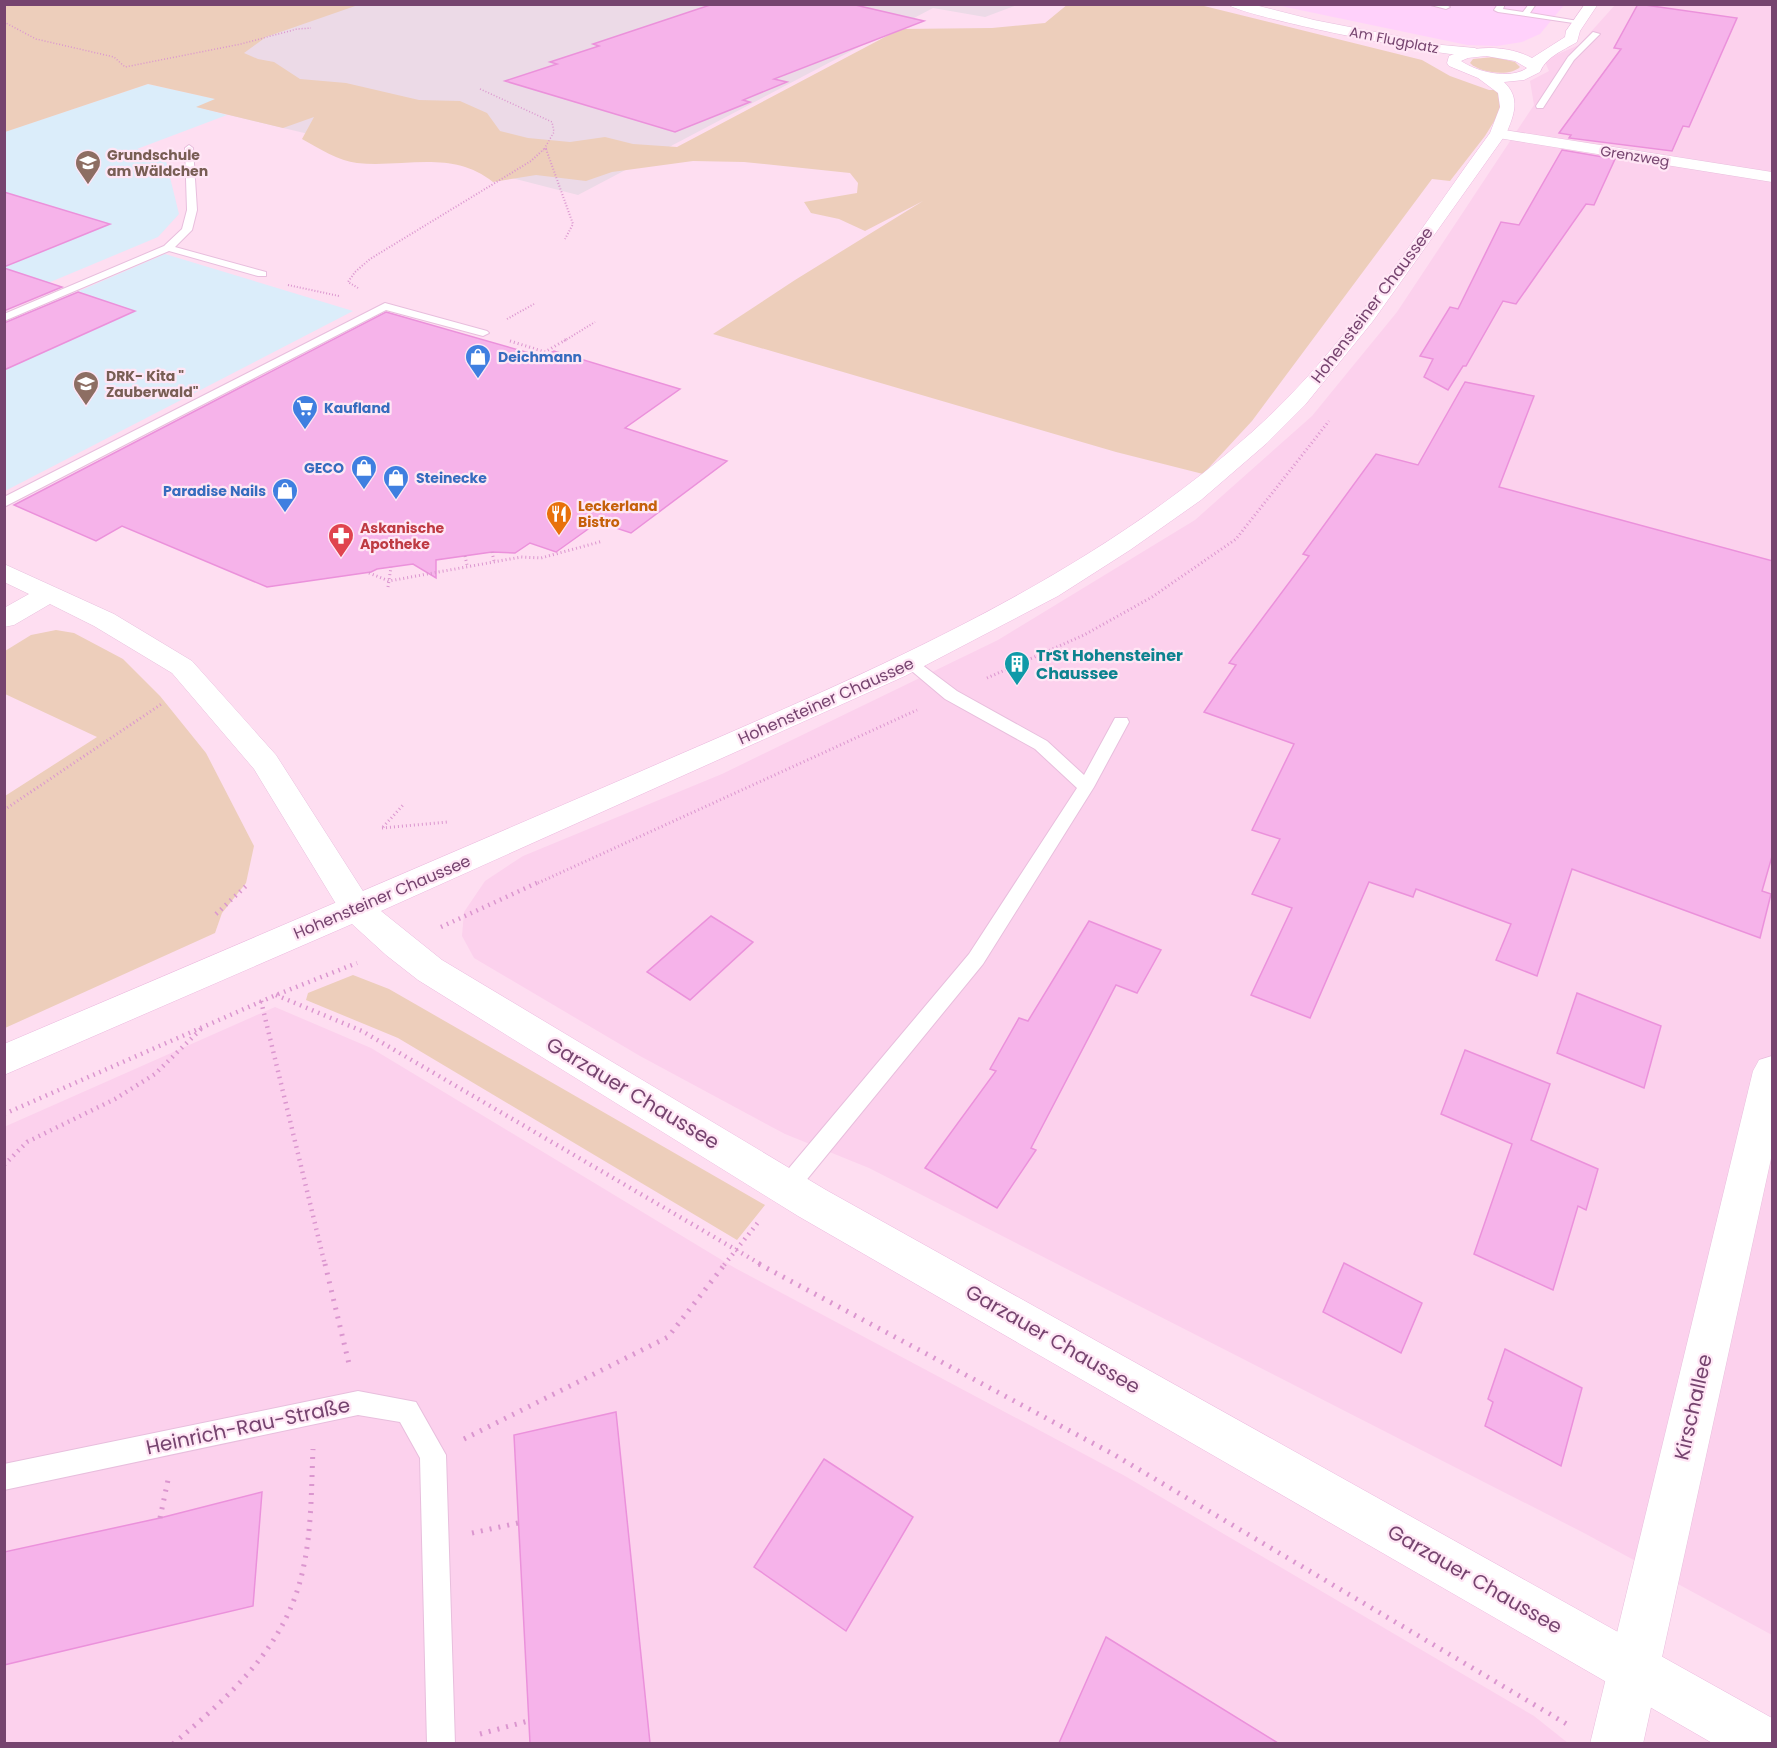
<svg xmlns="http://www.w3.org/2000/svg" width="1777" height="1748" viewBox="0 0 1777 1748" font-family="Poppins,sans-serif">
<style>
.residential{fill:#fcd1ed}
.commercial{fill:#ffd1fb}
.industrial{fill:#ecdae7}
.education{fill:#dbedfa}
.green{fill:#edcebb}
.building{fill:#f6b3ea;stroke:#eb91db;stroke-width:1.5}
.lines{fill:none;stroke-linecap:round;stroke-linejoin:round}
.service-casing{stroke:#e8bedd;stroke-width:2}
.minor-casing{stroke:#e8bedd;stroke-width:1}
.tertiary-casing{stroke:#e8bedd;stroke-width:1}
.secondary-casing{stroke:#ebb8de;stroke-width:1}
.path-far4{stroke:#db96cf;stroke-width:1.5;stroke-dasharray:1 2;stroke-linecap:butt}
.path-far3{stroke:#db96cf;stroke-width:2;stroke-dasharray:1 2;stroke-linecap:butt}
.path-far2{stroke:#db96cf;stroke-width:3;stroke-dasharray:1 3;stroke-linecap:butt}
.path-far1{stroke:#db96cf;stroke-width:4.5;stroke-dasharray:1.5 5;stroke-linecap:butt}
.path{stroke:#db96cf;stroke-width:5;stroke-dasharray:2 7;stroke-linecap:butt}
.service{fill:#fff;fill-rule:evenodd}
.minor{fill:#fff;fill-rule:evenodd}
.tertiary{fill:#fff;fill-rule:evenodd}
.secondary{fill:#fff;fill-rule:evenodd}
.labels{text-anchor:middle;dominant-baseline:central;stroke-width:4.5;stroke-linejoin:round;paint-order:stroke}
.far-street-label{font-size:14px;fill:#76446f;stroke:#ffe6f5}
.far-education-label{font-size:14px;font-weight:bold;fill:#785e54;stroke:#ffe6f5;text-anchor:start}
.far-shop-label{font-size:14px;font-weight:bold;fill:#366cbe;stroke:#ffe6f5;text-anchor:start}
.far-food-label{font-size:14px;font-weight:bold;fill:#c56008;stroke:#ffe6f5;text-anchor:start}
.far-health-label{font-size:14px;font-weight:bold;fill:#be3a42;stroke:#ffe6f5;text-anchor:start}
.street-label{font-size:16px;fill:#76446f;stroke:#ffe6f5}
.culture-label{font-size:16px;font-weight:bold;fill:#0d838f;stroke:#ffe6f5;text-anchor:start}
.near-street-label{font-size:20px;fill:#76446f;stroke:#ffe6f5}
</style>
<rect width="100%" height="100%" fill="#fedef1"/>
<g class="residential">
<path d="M 1615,5 L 1772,5 L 1772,1635 L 1584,1533 L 869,1168 L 785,1134 L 640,1056 L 474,958 L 462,936 L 464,912 L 485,881 L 523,856 L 722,774 L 998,640 L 1195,520 L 1312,416 L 1397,312 L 1534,105 L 1530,81 L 1549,71 L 1545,62 L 1551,57 L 1579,45 Z"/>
<path d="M 275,1007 L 371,1048 L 735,1268 L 1125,1476 L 1534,1716 L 1568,1743 L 5,1743 L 4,1127 Z"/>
</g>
<path class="commercial" d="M 1276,5 L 1564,5 L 1540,34 L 1522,42 L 1497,46 L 1467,45 Z"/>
<path class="industrial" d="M 339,5 L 1017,5 L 985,17 L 933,8 L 578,195 L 423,155 L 413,159 L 196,107 L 222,97 L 132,73 Z"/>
<g class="education">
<path d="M 148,84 L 216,99 L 197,107 L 227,115 L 137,149 L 165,157 L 179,214 L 158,237 L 5,301 L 4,132 Z"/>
<path d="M 165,254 L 353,311 L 5,491 L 5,323 Z"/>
</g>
<g class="green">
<path d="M 1068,4 L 1200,5 L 1422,60 L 1450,76 L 1489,90 L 1499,90 L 1503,107 L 1485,136 L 1450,181 L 1432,179 L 1252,421 L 1203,474 L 1116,452 L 713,334 L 795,280 L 923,201 L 865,231 L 839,219 L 811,213 L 804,202 L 857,193 L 858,183 L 850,173 L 744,162 L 693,161 L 612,172 L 586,181 L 536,175 L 493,182 C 452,149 404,168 357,163 C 339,161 318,148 302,139 L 314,117 L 283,128 L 196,107 L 215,99 L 148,84 L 5,132 L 4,5 L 358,5 L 266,37 L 244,53 L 258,59 L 274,62 L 300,79 L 346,83 L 419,100 L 460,101 L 487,113 L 500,131 L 528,138 L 570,142 L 605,137 L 633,144 L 677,147 L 900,29 L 992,28 L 1045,23 Z"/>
<path d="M 1494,57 L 1515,62 L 1520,67 C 1510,77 1480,73 1470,63 L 1473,59 Z"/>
<path d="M 56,630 L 74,633 L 123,659 L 160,696 L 206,753 L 254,846 L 246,883 L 222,913 L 215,933 L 5,1028 L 5,796 L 97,737 L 5,694 L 5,651 L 31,635 Z"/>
<path d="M 353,975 L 389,989 L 765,1205 L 737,1240 L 398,1038 L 306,1000 L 308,993 Z"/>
</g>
<g class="building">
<path d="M 713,4 L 851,4 L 924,21 L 774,79 L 787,82 L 743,100 L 750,102 L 675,132 L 505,81 L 557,64 L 550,62 L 599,46 L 593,44 Z"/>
<path d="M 1638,4 L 1737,18 L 1689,127 L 1683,126 L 1672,151 L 1569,138 L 1571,135 L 1559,133 L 1621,49 L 1614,48 Z"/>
<path d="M 1562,150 L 1615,159 L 1594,205 L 1586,204 L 1516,304 L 1503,301 L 1466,366 L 1463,366 L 1448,390 L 1424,377 L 1433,359 L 1420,356 L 1450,307 L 1458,309 L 1501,222 L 1519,225 Z"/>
<path d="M 4,192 L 110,224 L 4,267 Z"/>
<path d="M 4,268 L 62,287 L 4,311 Z"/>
<path d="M 78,292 L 135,311 L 4,370 L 4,323 Z"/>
<path d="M 386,312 L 543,357 L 554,351 L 680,389 L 625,428 L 727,461 L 631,533 L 598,522 L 556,552 L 530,543 L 515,553 L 492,552 L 436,560 L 436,578 L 413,564 L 377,569 L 371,572 L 267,587 L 122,526 L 96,541 L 14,505 Z"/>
<path d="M 1465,382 L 1534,396 L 1499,487 L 1773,561 L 1773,853 L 1762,891 L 1771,894 L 1760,938 L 1572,869 L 1537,976 L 1496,960 L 1511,924 L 1416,889 L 1413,897 L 1369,882 L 1310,1018 L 1251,995 L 1292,908 L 1252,894 L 1280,839 L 1252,830 L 1294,744 L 1204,712 L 1236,665 L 1229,663 L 1309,556 L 1303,554 L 1376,454 L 1418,465 Z"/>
<path d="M 711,916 L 753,942 L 690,1000 L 647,972 Z"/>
<path d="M 1089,921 L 1161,950 L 1137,993 L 1116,985 L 1031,1148 L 1036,1150 L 997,1208 L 925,1168 L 996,1071 L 990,1069 L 1019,1018 L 1028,1021 Z"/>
<path d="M 1577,993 L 1661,1026 L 1644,1088 L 1557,1053 Z"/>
<path d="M 1465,1050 L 1550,1084 L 1531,1140 L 1598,1169 L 1586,1210 L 1578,1206 L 1553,1290 L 1474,1254 L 1512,1144 L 1441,1114 Z"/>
<path d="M 1344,1263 L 1422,1303 L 1401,1353 L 1323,1312 Z"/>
<path d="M 1505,1349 L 1582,1388 L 1561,1466 L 1485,1426 L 1493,1402 L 1488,1399 Z"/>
<path d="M 616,1412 L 650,1743 L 530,1743 L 514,1435 Z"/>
<path d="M 824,1459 L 913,1517 L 846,1631 L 754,1567 Z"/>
<path d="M 262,1492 L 253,1606 L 4,1665 L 4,1552 L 160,1518 Z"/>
<path d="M 1106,1637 L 1278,1743 L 1059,1743 Z"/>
</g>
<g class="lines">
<defs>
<g id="service">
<path d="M 1427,4 L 1444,4 L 1450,7 L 1446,9 Z"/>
<path d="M 1498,4 L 1505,4 L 1503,9 L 1523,12 L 1529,4 L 1536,4 L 1530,13 L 1584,22 L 1580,24 L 1498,12 L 1494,10 Z"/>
<path d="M 1593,32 L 1600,34 L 1574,60 L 1543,108 L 1537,108 L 1536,106 L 1568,57 Z"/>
<path d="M 189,145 L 193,148 L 197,210 L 192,230 L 175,247 L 266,272 L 266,276 L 258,276 L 169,251 L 4,321 L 4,314 L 164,246 L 182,229 L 187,210 L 185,148 Z"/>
<path d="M 385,303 L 487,331 L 489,333 L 483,336 L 386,310 L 4,507 L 4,497 Z"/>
<path d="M 912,659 L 917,661 L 957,691 L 1047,741 L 1084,775 L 1115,718 L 1127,718 L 1129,722 L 1094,787 L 983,964 L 795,1194 L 787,1197 L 779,1194 L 776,1187 L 779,1180 L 969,954 L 1077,788 L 1035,749 L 945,699 L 907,667 L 904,664 Z"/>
<path d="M 358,1391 L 416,1402 L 446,1455 L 455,1744 L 427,1744 L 420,1458 L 400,1422 L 358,1415 L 4,1490 L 4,1464 Z"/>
</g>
<g id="minor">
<path d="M 1498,129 L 1772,172 L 1772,182 L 1492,137 L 1490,134 Z"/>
<path d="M 4,564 L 114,614 L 192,661 L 276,755 L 368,899 L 373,908 L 368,917 L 356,920 L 344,917 L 254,769 L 172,673 L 94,626 L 50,604 L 14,625 L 4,627 L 4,608 L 29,594 L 4,582 Z"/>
<path d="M 1772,1056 L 1772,1154 L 1643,1744 L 1590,1744 L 1753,1071 L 1759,1060 Z"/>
</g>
<path id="tertiary" d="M 1227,4 L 1251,4 L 1314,20 L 1442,45 L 1475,48 L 1482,52 C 1479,55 1480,56 1475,56 C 1449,58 1242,17 1227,4 Z"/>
<path id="secondary" d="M 1585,4 L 1598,4 L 1580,31 L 1577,42 C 1562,51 1546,57 1540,72 L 1524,80 L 1504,82 C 1521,98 1514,115 1506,134 L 1373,321 L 1305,405 L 1267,443 L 1201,500 L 1130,550 L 1058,596 L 905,676 L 381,911 L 442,960 L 826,1190 L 1772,1718 L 1772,1744 L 1714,1744 L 798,1216 L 418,980 L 386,955 L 352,924 L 4,1075 L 4,1044 C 216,954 426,864 637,773 C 852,679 1073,591 1251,433 C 1346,349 1415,235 1490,133 L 1500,107 L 1498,93 L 1478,78 L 1449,66 L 1447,63 L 1449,56 C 1474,45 1508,45 1532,58 L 1565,37 L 1566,31 ZM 1486,56 L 1515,61 L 1527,68 C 1510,80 1477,72 1461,61 L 1468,58 Z"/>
</defs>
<use href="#service" class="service-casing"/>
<use href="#minor" class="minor-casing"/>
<use href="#tertiary" class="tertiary-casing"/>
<use href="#secondary" class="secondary-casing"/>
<g class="path-far4">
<path d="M 4,22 L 36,39 L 114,57 L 125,67 L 241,44 L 297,29 L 311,28"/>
<path d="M 480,89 L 552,122 L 554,132 L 543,151"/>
<path d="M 546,148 L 547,151"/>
</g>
<g class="path-far3">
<path d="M 546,149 L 573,224 L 565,239"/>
<path d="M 288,285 L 339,296"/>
<path d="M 358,288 L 348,282 L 355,272 L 370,259 L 531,161 L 544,149"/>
<path d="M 507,319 L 534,304"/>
<path d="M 564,341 L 595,322"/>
</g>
<g class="path-far2">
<path d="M 510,341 L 545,352 L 567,339"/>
<path d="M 492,552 L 494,561"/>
<path d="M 465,556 L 467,565"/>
<path d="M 369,573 L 389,581 L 521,557 L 541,558 L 603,541"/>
<path d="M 388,587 L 391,567"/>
<path d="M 987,678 L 1084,635 L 1152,597 L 1236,539 L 1329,421"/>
<path d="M 4,810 L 163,703"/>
<path d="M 383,827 L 404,804"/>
<path d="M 382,828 L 448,822"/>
<path d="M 538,883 L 917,710"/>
</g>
<g class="path-far1">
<path d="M 216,914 L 247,885"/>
<path d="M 441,927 L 541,881"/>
<path d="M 276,995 L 362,1031 L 762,1265"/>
<path d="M 261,1001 L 325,1265"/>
<path d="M 4,1114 L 276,995 L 357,963"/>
<path d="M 4,1165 L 27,1142 L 115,1099 L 155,1074 L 202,1028"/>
<path d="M 724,1265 L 760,1220"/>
</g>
<g class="path">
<path d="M 325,1264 L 350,1368"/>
<path d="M 759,1264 L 1113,1454 L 1570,1726"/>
<path d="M 464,1439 L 668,1337 L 725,1264"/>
<path d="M 160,1518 L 168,1480"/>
<path d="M 472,1533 L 518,1523"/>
<path d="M 480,1734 L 528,1721"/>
<path d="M 173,1744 C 225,1700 279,1653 299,1585 C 312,1541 311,1494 313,1449"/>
</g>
<use href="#service" class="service"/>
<use href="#minor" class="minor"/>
<use href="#tertiary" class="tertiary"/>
<use href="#secondary" class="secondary"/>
</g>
<defs>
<symbol id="school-pin" viewBox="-11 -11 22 30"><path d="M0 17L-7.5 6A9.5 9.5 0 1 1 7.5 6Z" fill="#8d6e63" stroke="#ffe6f5"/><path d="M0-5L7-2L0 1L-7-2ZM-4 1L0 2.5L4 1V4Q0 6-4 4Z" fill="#fff"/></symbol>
<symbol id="shop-pin" viewBox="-11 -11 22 30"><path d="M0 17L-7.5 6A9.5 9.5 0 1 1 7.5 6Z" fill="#3f7fe0" stroke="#ffe6f5"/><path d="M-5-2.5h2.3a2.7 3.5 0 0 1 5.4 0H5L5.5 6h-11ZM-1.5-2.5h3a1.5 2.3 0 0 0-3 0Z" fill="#fff"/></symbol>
<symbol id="supermarket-pin" viewBox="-11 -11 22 30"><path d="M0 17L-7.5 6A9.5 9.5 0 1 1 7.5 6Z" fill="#3f7fe0" stroke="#ffe6f5"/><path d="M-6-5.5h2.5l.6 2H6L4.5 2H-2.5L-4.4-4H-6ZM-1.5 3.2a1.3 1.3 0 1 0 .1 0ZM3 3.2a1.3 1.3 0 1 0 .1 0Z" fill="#fff"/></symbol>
<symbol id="restaurant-pin" viewBox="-11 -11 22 30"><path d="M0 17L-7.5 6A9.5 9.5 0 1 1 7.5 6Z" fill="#e8710a" stroke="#ffe6f5"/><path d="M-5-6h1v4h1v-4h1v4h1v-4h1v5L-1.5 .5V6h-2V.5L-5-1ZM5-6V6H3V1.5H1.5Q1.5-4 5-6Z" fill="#fff"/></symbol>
<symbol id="pharmacy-pin" viewBox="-11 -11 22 30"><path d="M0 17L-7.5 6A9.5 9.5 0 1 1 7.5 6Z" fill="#e0444e" stroke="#ffe6f5"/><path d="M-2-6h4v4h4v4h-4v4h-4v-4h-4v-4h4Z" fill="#fff"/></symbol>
<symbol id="building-pin" viewBox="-11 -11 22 30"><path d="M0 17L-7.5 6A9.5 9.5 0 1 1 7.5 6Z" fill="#0f9aa8" stroke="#ffe6f5"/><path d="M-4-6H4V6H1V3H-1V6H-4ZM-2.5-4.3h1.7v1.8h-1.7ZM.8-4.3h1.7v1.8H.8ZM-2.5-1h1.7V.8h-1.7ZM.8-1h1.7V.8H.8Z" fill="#fff"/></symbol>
</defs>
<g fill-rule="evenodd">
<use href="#school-pin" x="73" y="148" width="30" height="40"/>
<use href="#shop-pin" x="463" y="342" width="30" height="40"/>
<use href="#school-pin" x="71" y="369" width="30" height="40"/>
<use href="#supermarket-pin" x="290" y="393" width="30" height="40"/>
<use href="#shop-pin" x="349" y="453" width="30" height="40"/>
<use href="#shop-pin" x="381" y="463" width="30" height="40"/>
<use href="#shop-pin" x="270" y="476" width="30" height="40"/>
<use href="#restaurant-pin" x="544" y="499" width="30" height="40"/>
<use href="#pharmacy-pin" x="326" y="521" width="30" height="40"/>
<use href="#building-pin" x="1002" y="649" width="30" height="40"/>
</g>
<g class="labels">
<g class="far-street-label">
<text transform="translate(1394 40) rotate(11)">Am Flugplatz</text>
<text transform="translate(1635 156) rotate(9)">Grenzweg</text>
</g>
<g class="far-education-label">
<text x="107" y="155">Grundschule<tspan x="107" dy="16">am Wäldchen</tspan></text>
<text x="106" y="376">DRK- Kita "<tspan x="106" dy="16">Zauberwald"</tspan></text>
</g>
<g class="far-shop-label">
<text x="498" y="357">Deichmann</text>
<text x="324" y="408">Kaufland</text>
<text x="344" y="468" text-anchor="end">GECO</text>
<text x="416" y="478">Steinecke</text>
<text x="266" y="491" text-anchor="end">Paradise Nails</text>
</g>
<g class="far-food-label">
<text x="578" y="506">Leckerland<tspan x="578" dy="16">Bistro</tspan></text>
</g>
<g class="far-health-label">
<text x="360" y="528">Askanische<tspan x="360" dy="16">Apotheke</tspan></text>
</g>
<g class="street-label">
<text transform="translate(1372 305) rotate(-53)">Hohensteiner Chaussee</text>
<text transform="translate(826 701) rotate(-24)">Hohensteiner Chaussee</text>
<text transform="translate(382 897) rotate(-23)">Hohensteiner Chaussee</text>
</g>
<g class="culture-label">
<text x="1036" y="655">TrSt Hohensteiner<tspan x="1036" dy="18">Chaussee</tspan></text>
</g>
<g class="near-street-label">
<text transform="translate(633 1093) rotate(31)">Garzauer Chaussee</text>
<text transform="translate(1053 1339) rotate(30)">Garzauer Chaussee</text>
<text transform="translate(1693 1407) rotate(-77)">Kirschallee</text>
<text transform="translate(248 1426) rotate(-12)">Heinrich-Rau-Straße</text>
<text transform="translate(1475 1579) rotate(30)">Garzauer Chaussee</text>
</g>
</g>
<rect width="1777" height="1748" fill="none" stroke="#76446f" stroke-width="12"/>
</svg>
